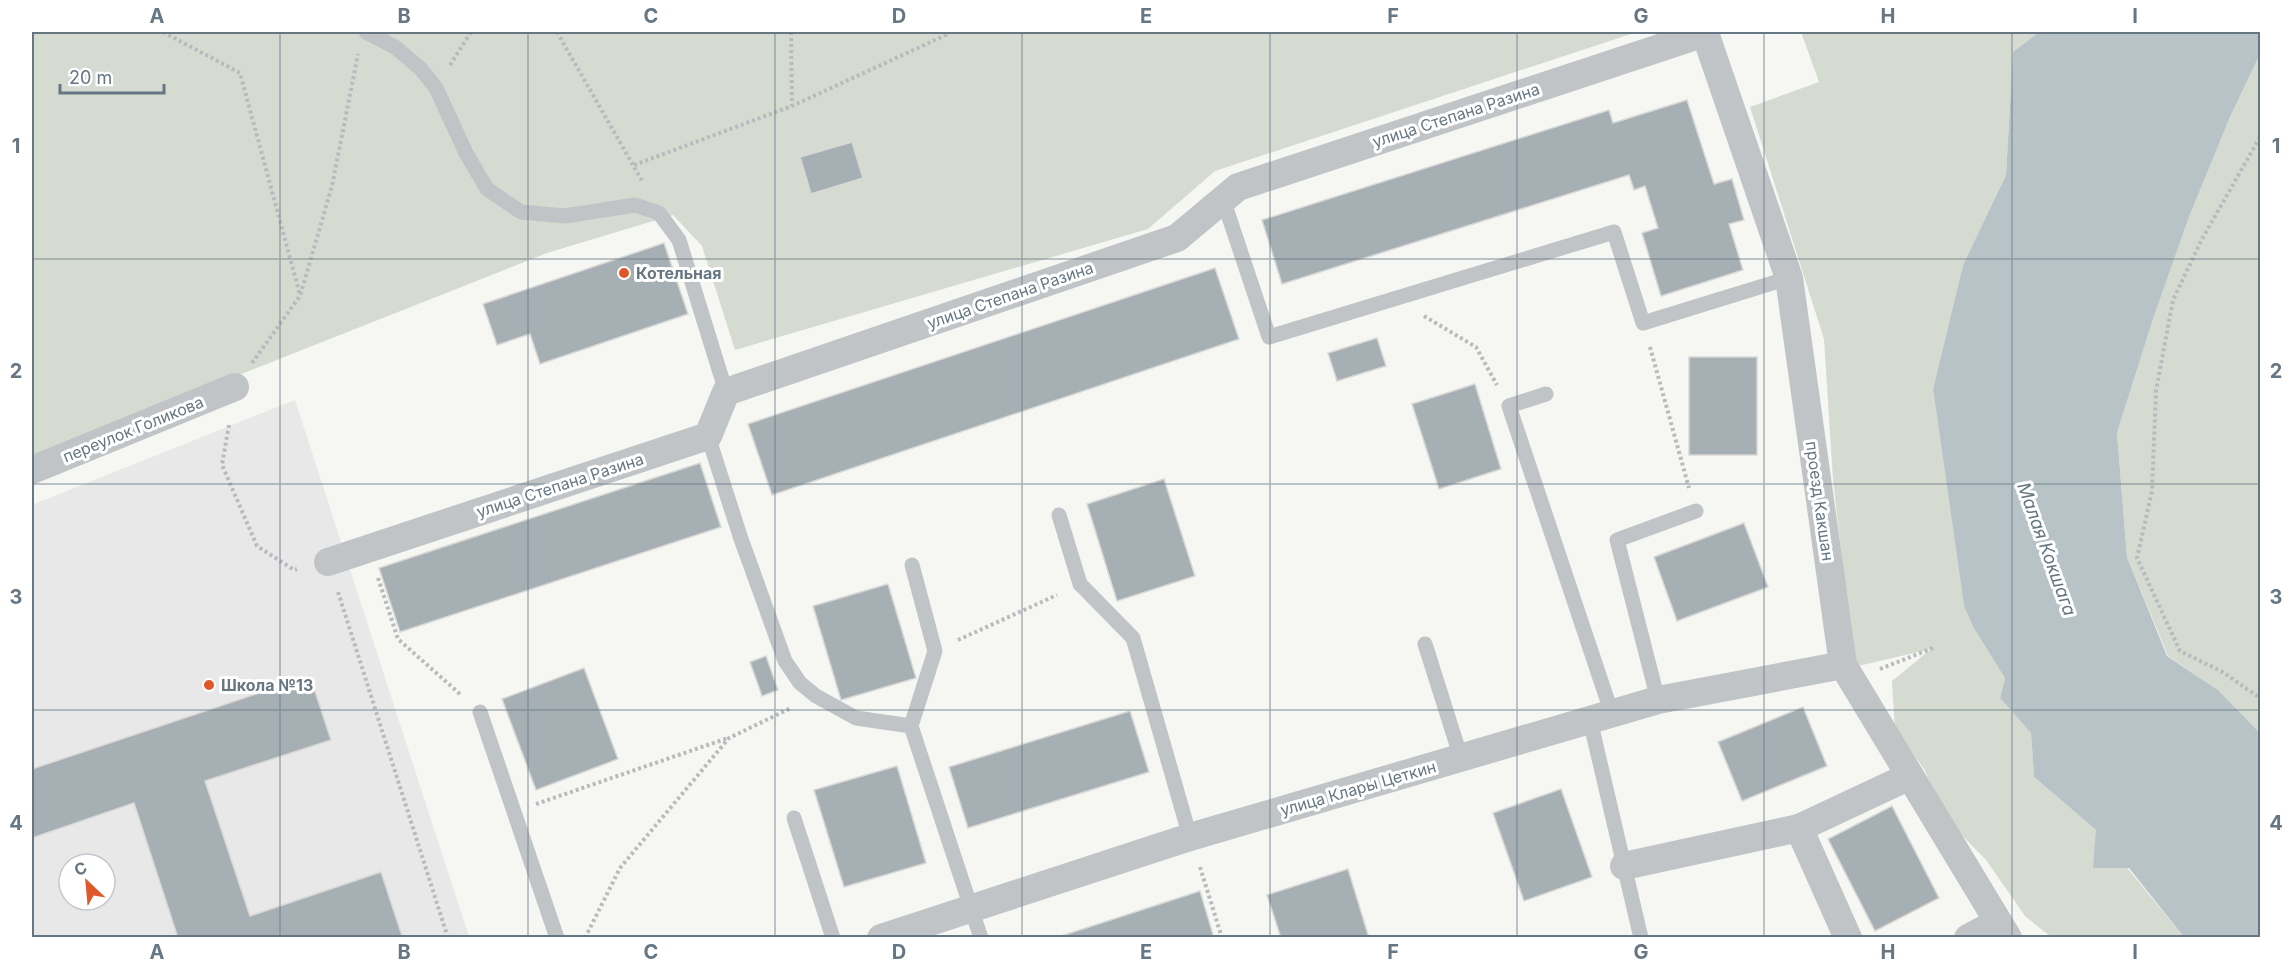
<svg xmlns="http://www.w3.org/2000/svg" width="2292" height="969" viewBox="0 0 2292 969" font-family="Inter,sans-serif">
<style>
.built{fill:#e7e8e7;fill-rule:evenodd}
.green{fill:#d6dbd2}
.water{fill:#b8c3c8}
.building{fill:#a6afb4;stroke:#d8d8d6;stroke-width:1.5}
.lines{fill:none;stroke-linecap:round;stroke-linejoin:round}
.path{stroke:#b8bbbd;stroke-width:4;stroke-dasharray:3 3;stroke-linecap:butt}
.lane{stroke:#c0c4c7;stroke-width:15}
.street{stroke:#c0c4c7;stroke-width:28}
.grid{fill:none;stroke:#667683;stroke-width:1.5;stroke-opacity:0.55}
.poi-dot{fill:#de582b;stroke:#fff;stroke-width:2}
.labels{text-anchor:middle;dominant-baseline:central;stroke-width:6;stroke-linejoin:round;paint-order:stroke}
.street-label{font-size:16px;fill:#667683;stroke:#fff}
.poi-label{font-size:16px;font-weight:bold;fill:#667683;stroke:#fff;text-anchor:start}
.water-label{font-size:18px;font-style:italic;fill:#62777f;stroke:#fff}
.neatline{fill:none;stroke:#667683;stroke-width:2}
.grid-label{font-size:20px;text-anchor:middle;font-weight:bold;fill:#667683}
</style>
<rect width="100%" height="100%" fill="#f6f6f3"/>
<path class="built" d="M 295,400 L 469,937 L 32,938 L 32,505 ZM 69,864 L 105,864 L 105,900 L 69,900 Z"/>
<g class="green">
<path d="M 32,32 L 1637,32 L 1215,171 L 1148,229 L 735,350 L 702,246 L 673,215 L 547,253 L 32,457 Z"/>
<path d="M 1801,32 L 2039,32 L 2013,52 L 2006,175 L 1963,265 L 1933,389 L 1964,606 L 2005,678 L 2000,698 L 2031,733 L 2034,777 L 2096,830 L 2184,937 L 2051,937 L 2025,916 L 1986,860 L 1947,820 L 1924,769 L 1895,730 L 1892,681 L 1931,649 L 1854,667 L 1833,479 L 1824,339 L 1750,107 L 1819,82 Z"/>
<path d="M 2260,54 L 2260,733 L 2218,690 L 2168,656 L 2127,557 L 2117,433 L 2153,319 L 2189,217 L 2230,117 Z"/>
</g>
<path class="water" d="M 2039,32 L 2260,32 L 2260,54 L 2230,117 L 2189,217 L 2153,319 L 2117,433 L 2127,557 L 2167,656 L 2218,690 L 2260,733 L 2260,937 L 2184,937 L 2129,868 L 2093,868 L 2096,830 L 2034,777 L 2031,733 L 2000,698 L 2005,678 L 1974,628 L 1964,606 L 1933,389 L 1963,265 L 2006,175 L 2013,52 Z"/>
<g class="building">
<path d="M 1687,100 L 1714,184 L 1732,179 L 1744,220 L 1729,224 L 1743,270 L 1661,296 L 1642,233 L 1658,228 L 1645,186 L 1634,190 L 1629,175 L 1282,284 L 1262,220 L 1609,110 L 1613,123 Z"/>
<path d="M 852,142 L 863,178 L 811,194 L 800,157 Z"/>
<path d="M 664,243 L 688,314 L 540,364 L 530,334 L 497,345 L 483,304 Z"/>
<path d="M 1215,268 L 1239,339 L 772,495 L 748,424 Z"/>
<path d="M 1377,338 L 1386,366 L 1337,381 L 1328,353 Z"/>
<rect x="1689" y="357" width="68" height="98"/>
<path d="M 1475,384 L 1501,469 L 1439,489 L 1412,404 Z"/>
<path d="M 700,463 L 721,527 L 400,632 L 379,568 Z"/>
<path d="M 1164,479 L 1195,576 L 1117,601 L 1087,504 Z"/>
<path d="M 1744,523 L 1768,587 L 1677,621 L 1654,557 Z"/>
<path d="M 888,584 L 916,678 L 841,700 L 813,606 Z"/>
<path d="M 766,656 L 778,690 L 762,696 L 750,662 Z"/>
<path d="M 584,668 L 618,759 L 536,790 L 502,699 Z"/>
<path d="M 310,676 L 331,740 L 205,781 L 250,916 L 381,872 L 402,936 L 178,938 L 134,803 L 32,838 L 32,769 Z"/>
<path d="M 1803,707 L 1827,766 L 1742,801 L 1718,742 Z"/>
<path d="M 1130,711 L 1149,772 L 968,828 L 949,767 Z"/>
<path d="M 897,766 L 926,863 L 844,887 L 814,790 Z"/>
<path d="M 1561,789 L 1592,877 L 1524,901 L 1493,813 Z"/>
<path d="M 1892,806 L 1939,898 L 1875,931 L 1828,839 Z"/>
<path d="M 1348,869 L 1369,938 L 1281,938 L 1267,895 Z"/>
<path d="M 1200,891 L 1214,938 L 1055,938 Z"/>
</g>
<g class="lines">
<g class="path">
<path d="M 163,32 L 240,73 L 300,295"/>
<path d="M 557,32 L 642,181"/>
<path d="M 791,32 L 792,106"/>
<path d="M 450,65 L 471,32"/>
<path d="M 2260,137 L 2201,241 L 2173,300 L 2156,391 L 2152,491 L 2137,558 L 2180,651 L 2221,671 L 2260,698"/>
<path d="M 634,165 L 792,106 L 946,35 L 948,32"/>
<path d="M 1424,316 L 1476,347 L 1497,385"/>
<path d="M 1650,347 L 1689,488"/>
<path d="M 252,363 L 300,296 L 332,186 L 358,54"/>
<path d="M 229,425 L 222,465 L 257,546 L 294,570 L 297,569"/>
<path d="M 378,578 L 398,639 L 461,695"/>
<path d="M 338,592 L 448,938"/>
<path d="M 958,640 L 1057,595"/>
<path d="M 1880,669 L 1933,648"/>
<path d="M 536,804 L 728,738"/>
<path d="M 1200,867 L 1222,938"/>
<path d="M 585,938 L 620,868 L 729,738 L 791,708"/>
</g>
<g class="lane">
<path d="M 366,32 L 395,47 L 421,69 L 436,88 L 466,153 L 487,189 L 521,212 L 565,216 L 635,205 L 659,213 L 679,240 L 726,392"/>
<path d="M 1223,199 L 1269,337 L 1614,232 L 1643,323 L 1789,278"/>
<path d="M 1546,394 L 1509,406 L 1612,714"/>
<path d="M 708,436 L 740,536 L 785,661 L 800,683 L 816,696 L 856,718 L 911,726 L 981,938"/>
<path d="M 1059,515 L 1080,584 L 1133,638 L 1190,837"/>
<path d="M 1425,644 L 1461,758"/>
<path d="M 1658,700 L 1617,540 L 1696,511"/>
<path d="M 480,712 L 557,938"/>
<path d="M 1590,720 L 1641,938"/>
<path d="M 911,726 L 935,651 L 912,565"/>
<path d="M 794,818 L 833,938"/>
</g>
<g class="street">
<path d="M 32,470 L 235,387"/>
<path d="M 328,562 L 708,436 L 726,392 L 1177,238 L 1238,187 L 1705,33 L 1789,278 L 1843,665 L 2008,938"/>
<path d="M 1799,828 L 1848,938"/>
<path d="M 1624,866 L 1799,828 L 1910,776"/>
<path d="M 881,938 L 1190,837 L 1658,700 L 1843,665"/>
<path d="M 1968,938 L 1998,922"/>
</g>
</g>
<path class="grid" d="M 280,32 L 280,938M 528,32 L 528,938M 775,32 L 775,938M 1022,32 L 1022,938M 1270,32 L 1270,938M 1517,32 L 1517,938M 1764,32 L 1764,938M 2012,32 L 2012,938M 32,259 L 2260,259M 32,484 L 2260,484M 32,710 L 2260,710"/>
<g class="poi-dot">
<circle cx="624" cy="273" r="6"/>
<circle cx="209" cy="685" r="6"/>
</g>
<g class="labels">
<g class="street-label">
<text transform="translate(1456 115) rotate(-18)">улица Степана Разина</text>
<text transform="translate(1010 295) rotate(-19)">улица Степана Разина</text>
<text transform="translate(133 429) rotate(-22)">переулок Голикова</text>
<text transform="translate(560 485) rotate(-18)">улица Степана Разина</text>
<text transform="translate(1820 501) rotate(82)">проезд Какшан</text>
<text transform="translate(1358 788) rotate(-16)">улица Клары Цеткин</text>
</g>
<g class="poi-label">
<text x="636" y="273">Котельная</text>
<text x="221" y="685">Школа №13</text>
</g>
<g class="water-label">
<text transform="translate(2047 549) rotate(70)">Малая Кокшага</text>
</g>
</g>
<rect width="2292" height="969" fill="none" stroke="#ffffff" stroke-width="66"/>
<g transform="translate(87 882) rotate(334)"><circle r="28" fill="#ffffff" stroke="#c2c8cd" stroke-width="1.5"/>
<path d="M0-4.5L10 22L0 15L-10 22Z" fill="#de582b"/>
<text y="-9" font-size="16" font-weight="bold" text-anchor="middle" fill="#667683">С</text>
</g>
<path d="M60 84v9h104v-9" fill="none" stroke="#667683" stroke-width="3"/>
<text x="69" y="84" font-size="18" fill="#667683" stroke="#ffffff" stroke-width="4.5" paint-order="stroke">20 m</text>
<rect x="33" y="33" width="2226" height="903" class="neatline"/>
<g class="grid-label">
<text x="157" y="23">A</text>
<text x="404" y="23">B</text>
<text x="651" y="23">C</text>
<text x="899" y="23">D</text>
<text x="1146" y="23">E</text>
<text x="1393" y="23">F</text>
<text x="1641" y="23">G</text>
<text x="1888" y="23">H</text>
<text x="2135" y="23">I</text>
<text x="16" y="153">1</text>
<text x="2276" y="153">1</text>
<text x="16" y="378">2</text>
<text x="2276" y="378">2</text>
<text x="16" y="604">3</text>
<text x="2276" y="604">3</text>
<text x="16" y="830">4</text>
<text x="2276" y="830">4</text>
<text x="157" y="959">A</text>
<text x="404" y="959">B</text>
<text x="651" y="959">C</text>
<text x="899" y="959">D</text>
<text x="1146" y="959">E</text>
<text x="1393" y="959">F</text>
<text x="1641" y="959">G</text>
<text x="1888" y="959">H</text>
<text x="2135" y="959">I</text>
</g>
</svg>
